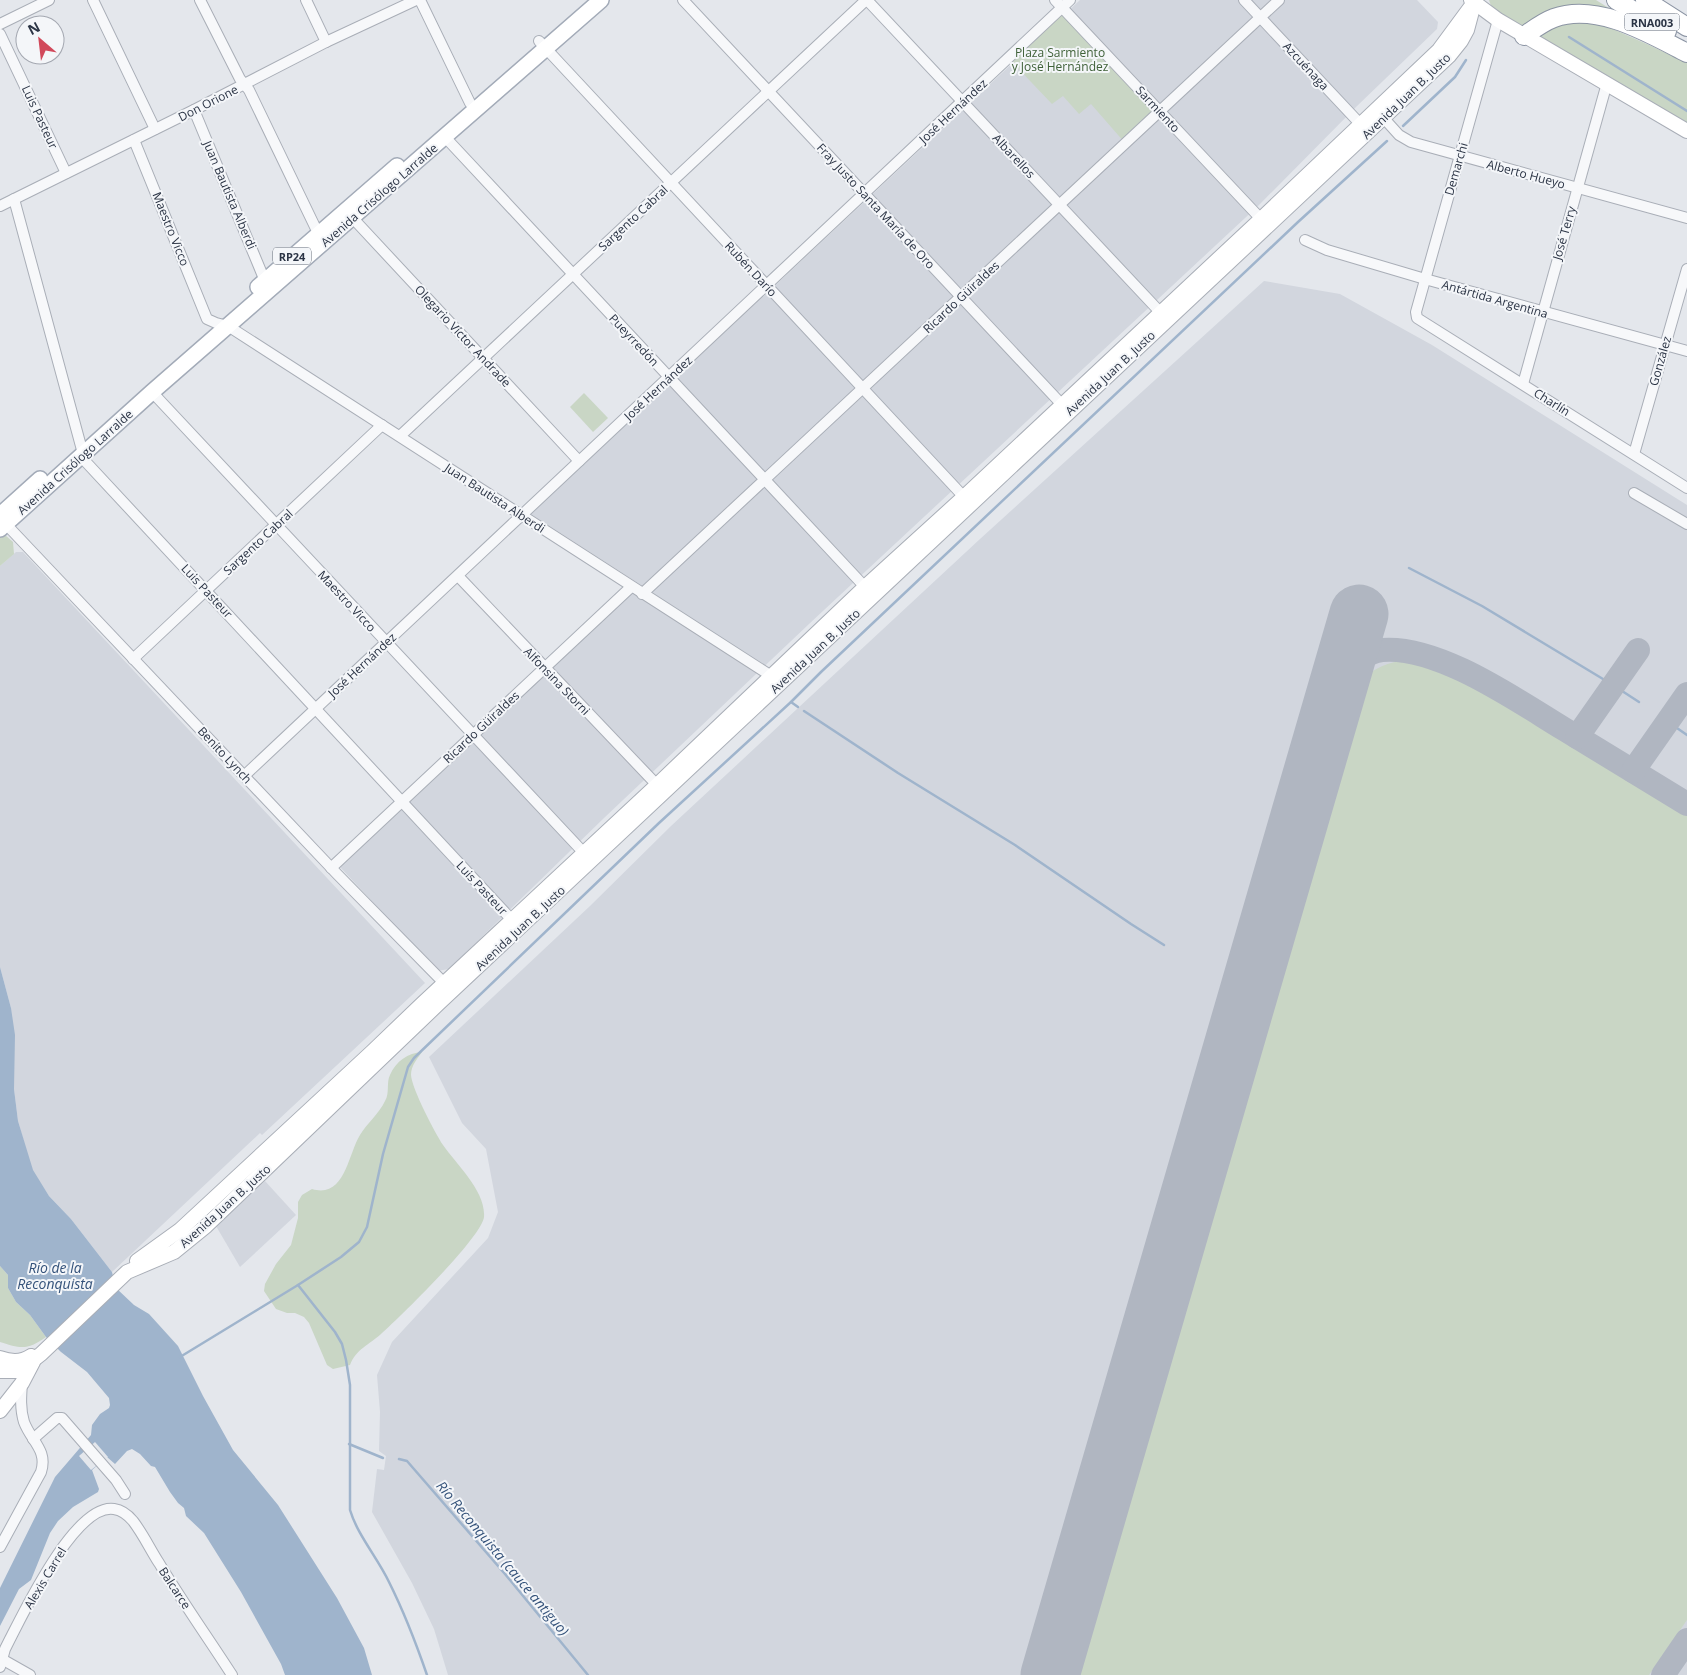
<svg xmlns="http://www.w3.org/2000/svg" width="1687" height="1675" viewBox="0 0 1687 1675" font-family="'Open Sans',sans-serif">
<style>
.built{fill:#d2d6de}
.green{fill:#c9d6c5}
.water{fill:#9fb4cc}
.pier{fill:#e4e7ec}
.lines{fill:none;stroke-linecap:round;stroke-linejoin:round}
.stream{stroke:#9fb4cc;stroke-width:2.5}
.taxiway{stroke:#b0b6c1;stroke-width:24}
.runway{stroke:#b0b6c1;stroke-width:59}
.street-casing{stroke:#a9aeb7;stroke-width:12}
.secondary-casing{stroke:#a9aeb7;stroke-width:16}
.primary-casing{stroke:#a3abb8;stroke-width:18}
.highway-casing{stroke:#8b94a3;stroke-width:20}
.street{stroke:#f7f8fa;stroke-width:10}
.secondary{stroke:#fff;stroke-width:14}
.primary{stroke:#fff;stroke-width:15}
.highway{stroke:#fff;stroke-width:18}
.labels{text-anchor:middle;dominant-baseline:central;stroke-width:4;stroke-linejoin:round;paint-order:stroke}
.shield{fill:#f4f6f9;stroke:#676e7b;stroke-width:1}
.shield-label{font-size:11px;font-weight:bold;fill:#2b3445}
.park-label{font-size:12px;fill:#3f6138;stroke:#f4f6f9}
.street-label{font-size:12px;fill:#2b3445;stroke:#f4f6f9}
.water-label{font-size:14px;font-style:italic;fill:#34527a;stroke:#f4f6f9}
</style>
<rect width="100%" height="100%" fill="#e4e7ec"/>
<g class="built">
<path d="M 1080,0 L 1417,0 L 1438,22 L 1437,29 L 1357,106 L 1259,205 L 809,624 L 604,818 L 449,969 L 437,971 L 340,867 L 641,585 L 531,514 Z"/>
<path d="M 1264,281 L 1340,294 L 1432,345 L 1687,505 L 1687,1675 L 448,1675 L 434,1629 L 412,1583 L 372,1512 L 377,1469 L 384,1470 L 386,1456 L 379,1451 L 380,1412 L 377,1375 L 392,1342 L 488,1238 L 498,1212 L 486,1149 L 462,1123 L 429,1057 L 590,906 L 671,826 L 980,539 Z"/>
<path d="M 16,552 L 23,552 L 425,983 L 262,1135 L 260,1133 L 112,1272 L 71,1219 L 49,1196 L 32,1170 L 18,1121 L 14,1089 L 11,1008 L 0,967 L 0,566 Z"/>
<path d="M 265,1181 L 296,1215 L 240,1267 L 216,1226 Z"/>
</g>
<g class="green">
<path d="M 1489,0 L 1596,0 L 1639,27 L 1595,14 L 1523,26 C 1511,22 1492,13 1489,0 Z"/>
<path d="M 1062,7 L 1160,111 L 1125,143 L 1091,104 L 1079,114 L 1063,96 L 1052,104 L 1008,58 Z"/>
<path d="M 1576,22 L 1606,26 L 1649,45 L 1687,63 L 1687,127 L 1539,39 L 1541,31 L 1550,24 Z"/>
<path d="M 584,393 L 608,418 L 593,432 L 570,407 Z"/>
<path d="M 5,535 L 13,542 L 14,554 L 0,566 L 0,536 Z"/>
<path d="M 1400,661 C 1427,661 1454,675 1478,687 L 1687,814 L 1687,1620 L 1649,1675 L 1072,1675 L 1358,685 C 1368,671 1383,664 1400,661 Z"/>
<path d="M 422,1052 C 417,1059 411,1066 411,1075 C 412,1089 435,1133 443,1145 C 456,1164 486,1191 484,1217 C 482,1237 400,1317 381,1334 C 369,1345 356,1349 350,1365 L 333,1369 L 327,1365 L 309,1323 L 304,1317 L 295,1313 L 287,1313 L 276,1309 L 264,1291 L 265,1284 L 276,1264 L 291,1245 L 298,1218 L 298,1202 L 302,1195 L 312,1189 C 345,1199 348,1154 360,1135 C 367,1123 379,1114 385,1101 C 390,1093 386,1083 390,1075 C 396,1061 408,1053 422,1052 Z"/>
<path d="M 0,1266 L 8,1275 L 8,1288 L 16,1302 L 30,1315 L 46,1337 C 28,1350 21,1349 0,1342 Z"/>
</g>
<path class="water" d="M 0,967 L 11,1008 L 15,1035 L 14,1089 L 18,1121 L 33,1170 L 49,1196 L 71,1219 L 112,1272 L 116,1288 L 134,1305 L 149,1314 L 178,1346 L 203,1396 L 233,1450 L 278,1505 L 337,1598 L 364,1648 L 372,1675 L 285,1675 L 281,1664 L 241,1592 L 204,1533 L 186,1516 L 184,1508 L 178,1503 L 170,1492 L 155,1467 L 151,1466 L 140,1454 L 132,1449 L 127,1451 L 115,1464 L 107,1457 L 92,1470 L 99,1489 L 98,1492 L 73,1507 L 58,1521 L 50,1533 L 31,1580 L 19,1589 L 0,1626 L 0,1588 L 55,1477 L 91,1435 L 92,1425 L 100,1414 L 109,1408 L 110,1405 L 109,1398 L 87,1372 L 61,1352 L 46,1337 L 30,1315 L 16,1302 L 8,1288 L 8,1275 L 0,1266 Z"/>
<path class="pier" d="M 95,1442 L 108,1457 L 91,1470 L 79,1456 Z"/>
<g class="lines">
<g class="stream">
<path d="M 1569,37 L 1687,111"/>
<path d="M 1403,126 L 1455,77 L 1466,60"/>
<path d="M 1409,568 L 1482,606 L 1603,679"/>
<path d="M 1619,689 L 1639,702"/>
<path d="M 791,702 L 798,707"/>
<path d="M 804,711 L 898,773 L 1015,845 L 1131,924 L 1164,945"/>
<path d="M 1674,726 L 1687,735"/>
<path d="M 298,1285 L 335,1332 L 342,1344 L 346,1360 L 350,1385 L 350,1510 C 358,1536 377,1557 389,1582 C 404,1612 416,1643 427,1675"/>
<path d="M 180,1357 L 298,1285 L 341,1257 L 359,1242 L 367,1227 L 383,1154 L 408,1067 L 414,1058 L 659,823 L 791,702 L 821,672 L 1298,222 L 1387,141"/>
<path d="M 349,1444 L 383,1458"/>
<path d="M 399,1459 L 407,1461 L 505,1574 L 588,1675"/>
</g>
<g class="taxiway">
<path d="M 1340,680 C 1350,667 1364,652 1382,650 C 1438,645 1516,700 1564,729 C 1605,754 1646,779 1687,804"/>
<path d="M 1577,737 L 1638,650"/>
<path d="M 1633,771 L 1687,694"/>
<path d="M 1663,1675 L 1687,1640"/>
</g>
<path class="runway" d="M 1050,1675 L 1359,614"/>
<defs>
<g id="street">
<path d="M 93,0 L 155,129"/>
<path d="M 200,0 L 240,79 L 249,90 L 318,233"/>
<path d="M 306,0 L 326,42"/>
<path d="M 420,0 L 470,103 L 476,110"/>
<path d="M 683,0 L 1067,410"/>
<path d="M 867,0 L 1160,312"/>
<path d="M 1055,0 L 1261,219"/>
<path d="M 1244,0 L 1365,129"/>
<path d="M 1498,20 L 1416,312 L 1417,318 L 1687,488"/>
<path d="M 0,24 L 49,0"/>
<path d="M 0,34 L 66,173"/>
<path d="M 539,41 L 964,497"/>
<path d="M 194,110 L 265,281"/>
<path d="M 1380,114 L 1399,135 L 1411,142 L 1687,218"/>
<path d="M 445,137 L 865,587"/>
<path d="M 134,140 L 207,319 L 216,323 L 228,326 L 776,679"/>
<path d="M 14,199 L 85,461 L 512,920"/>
<path d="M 0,206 L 194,110 L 326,42 L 416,0"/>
<path d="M 348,213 L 579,461"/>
<path d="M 1305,240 L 1327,250 L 1425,279 L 1687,351"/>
<path d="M 1523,384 L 1607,83"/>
<path d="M 152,392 L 584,853"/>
<path d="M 400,436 L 866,0"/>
<path d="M 1634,454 L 1687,269"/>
<path d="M 1634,493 L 1687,524"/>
<path d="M 2,520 L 337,874 L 448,987"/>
<path d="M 458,576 L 657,785"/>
<path d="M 642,594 L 1279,0"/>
<path d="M 133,659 L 382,425"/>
<path d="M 244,776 L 1070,0"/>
<path d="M 331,868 L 631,587"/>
<path d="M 33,1439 L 57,1418 L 62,1418 L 116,1480 L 125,1494"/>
<path d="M 0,1547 L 41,1472 C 48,1450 31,1441 24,1422 C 20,1409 21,1396 22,1383"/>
<path d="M 0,1658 L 30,1675"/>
<path d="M 0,1667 L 5,1649 L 10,1639 C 25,1610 76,1503 114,1509 C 121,1510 128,1515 133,1521 C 143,1534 150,1549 159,1563 C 182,1601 208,1638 232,1675"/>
</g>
<g id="secondary">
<path d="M 1471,0 L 1498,20 L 1687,131"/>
<path d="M 137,1261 L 180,1230 L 372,1052 L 422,1004 L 657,785 L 865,587 L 964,497 L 1261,219 L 1439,50 L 1470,8"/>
<path d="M 0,1358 C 11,1362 21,1363 31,1356"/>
<path d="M 0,1371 L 17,1371 L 23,1368 L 41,1354 L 127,1272 L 174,1252 L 206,1226 L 438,1004 L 1449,56 L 1461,41 L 1467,30 L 1475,0"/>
<path d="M 0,1411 L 22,1383 L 33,1362"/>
</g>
<g id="primary">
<path d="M 258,287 L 397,166"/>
<path d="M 0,515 L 40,479"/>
<path d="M 0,529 L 152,392 L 601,0"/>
</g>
<g id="highway">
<path d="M 1616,0 L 1667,31"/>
<path d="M 1645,0 L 1687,27"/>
<path d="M 1524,36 C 1534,29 1543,22 1554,18 C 1597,2 1650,34 1687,53"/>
</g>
</defs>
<use href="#street" class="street-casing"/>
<use href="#secondary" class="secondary-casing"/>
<use href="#primary" class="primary-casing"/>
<use href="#highway" class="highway-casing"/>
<use href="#street" class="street"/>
<use href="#secondary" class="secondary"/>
<use href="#primary" class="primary"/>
<use href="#highway" class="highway"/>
</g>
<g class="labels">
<g class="shield">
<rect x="1624.5" y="13.5" width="55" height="17" rx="4"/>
<rect x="273" y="247.5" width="38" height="17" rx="4"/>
</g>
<g class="shield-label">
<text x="1652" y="22">RNA003</text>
<text x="292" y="256">RP24</text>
</g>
<g class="park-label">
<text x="1060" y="52">Plaza Sarmiento<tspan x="1060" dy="14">y José Hernández</tspan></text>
</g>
<g class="street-label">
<text transform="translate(1306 66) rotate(47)">Azcuénaga</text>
<text transform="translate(1406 96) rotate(-44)">Avenida Juan B. Justo</text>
<text transform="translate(208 103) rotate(-27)">Don Orione</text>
<text transform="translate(1158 109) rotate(47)">Sarmiento</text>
<text transform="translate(953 111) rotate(-43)">José Hernández</text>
<text transform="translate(40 117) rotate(65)">Luis Pasteur</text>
<text transform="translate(1014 156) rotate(47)">Albarellos</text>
<text transform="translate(1456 169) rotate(-74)">Demarchi</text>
<text transform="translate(1526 174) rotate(15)">Alberto Hueyo</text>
<text transform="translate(230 195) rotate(67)">Juan Bautista Alberdi</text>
<text transform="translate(379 195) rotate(-41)">Avenida Crisólogo Larralde</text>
<text transform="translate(876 206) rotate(47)">Fray Justo Santa María de Oro</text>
<text transform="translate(633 218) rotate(-43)">Sargento Cabral</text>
<text transform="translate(171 229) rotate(68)">Maestro Vicco</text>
<text transform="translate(1564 233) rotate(-74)">José Terry</text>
<text transform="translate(751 269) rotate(47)">Rubén Darío</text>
<text transform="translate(961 297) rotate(-43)">Ricardo Güiraldes</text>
<text transform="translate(1495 299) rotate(16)">Antártida Argentina</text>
<text transform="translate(463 336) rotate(47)">Olegario Víctor Andrade</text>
<text transform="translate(634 340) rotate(47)">Pueyrredón</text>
<text transform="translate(1660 361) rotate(-74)">González</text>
<text transform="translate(1110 373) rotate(-43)">Avenida Juan B. Justo</text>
<text transform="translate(658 388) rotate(-43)">José Hernández</text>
<text transform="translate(1552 402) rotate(32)">Charlín</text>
<text transform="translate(75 462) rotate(-42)">Avenida Crisólogo Larralde</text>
<text transform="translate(495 498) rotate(33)">Juan Bautista Alberdi</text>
<text transform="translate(258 542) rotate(-43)">Sargento Cabral</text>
<text transform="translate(207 591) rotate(47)">Luis Pasteur</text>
<text transform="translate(347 601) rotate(47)">Maestro Vicco</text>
<text transform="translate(815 651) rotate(-43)">Avenida Juan B. Justo</text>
<text transform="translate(362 665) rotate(-43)">José Hernández</text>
<text transform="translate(557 681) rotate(46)">Alfonsina Storni</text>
<text transform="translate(481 727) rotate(-43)">Ricardo Güiraldes</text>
<text transform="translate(225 755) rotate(47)">Benito Lynch</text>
<text transform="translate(482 888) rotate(47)">Luis Pasteur</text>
<text transform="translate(520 928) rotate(-43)">Avenida Juan B. Justo</text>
<text transform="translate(225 1206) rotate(-42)">Avenida Juan B. Justo</text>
<text transform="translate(45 1578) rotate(-59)">Alexis Carrel</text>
<text transform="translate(175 1588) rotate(57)">Balcarce</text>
</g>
<g class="water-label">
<text x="55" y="1267">Río de la<tspan x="55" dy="16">Reconquista</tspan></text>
<text transform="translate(503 1558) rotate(50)">Río Reconquista (cauce antiguo)</text>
</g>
</g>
<g transform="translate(40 40) rotate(332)"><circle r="24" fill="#f4f6f9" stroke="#a4a8b1"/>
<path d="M0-4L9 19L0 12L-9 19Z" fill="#d1495b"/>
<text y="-8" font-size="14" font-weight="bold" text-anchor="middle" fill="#2b3445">N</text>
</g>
</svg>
